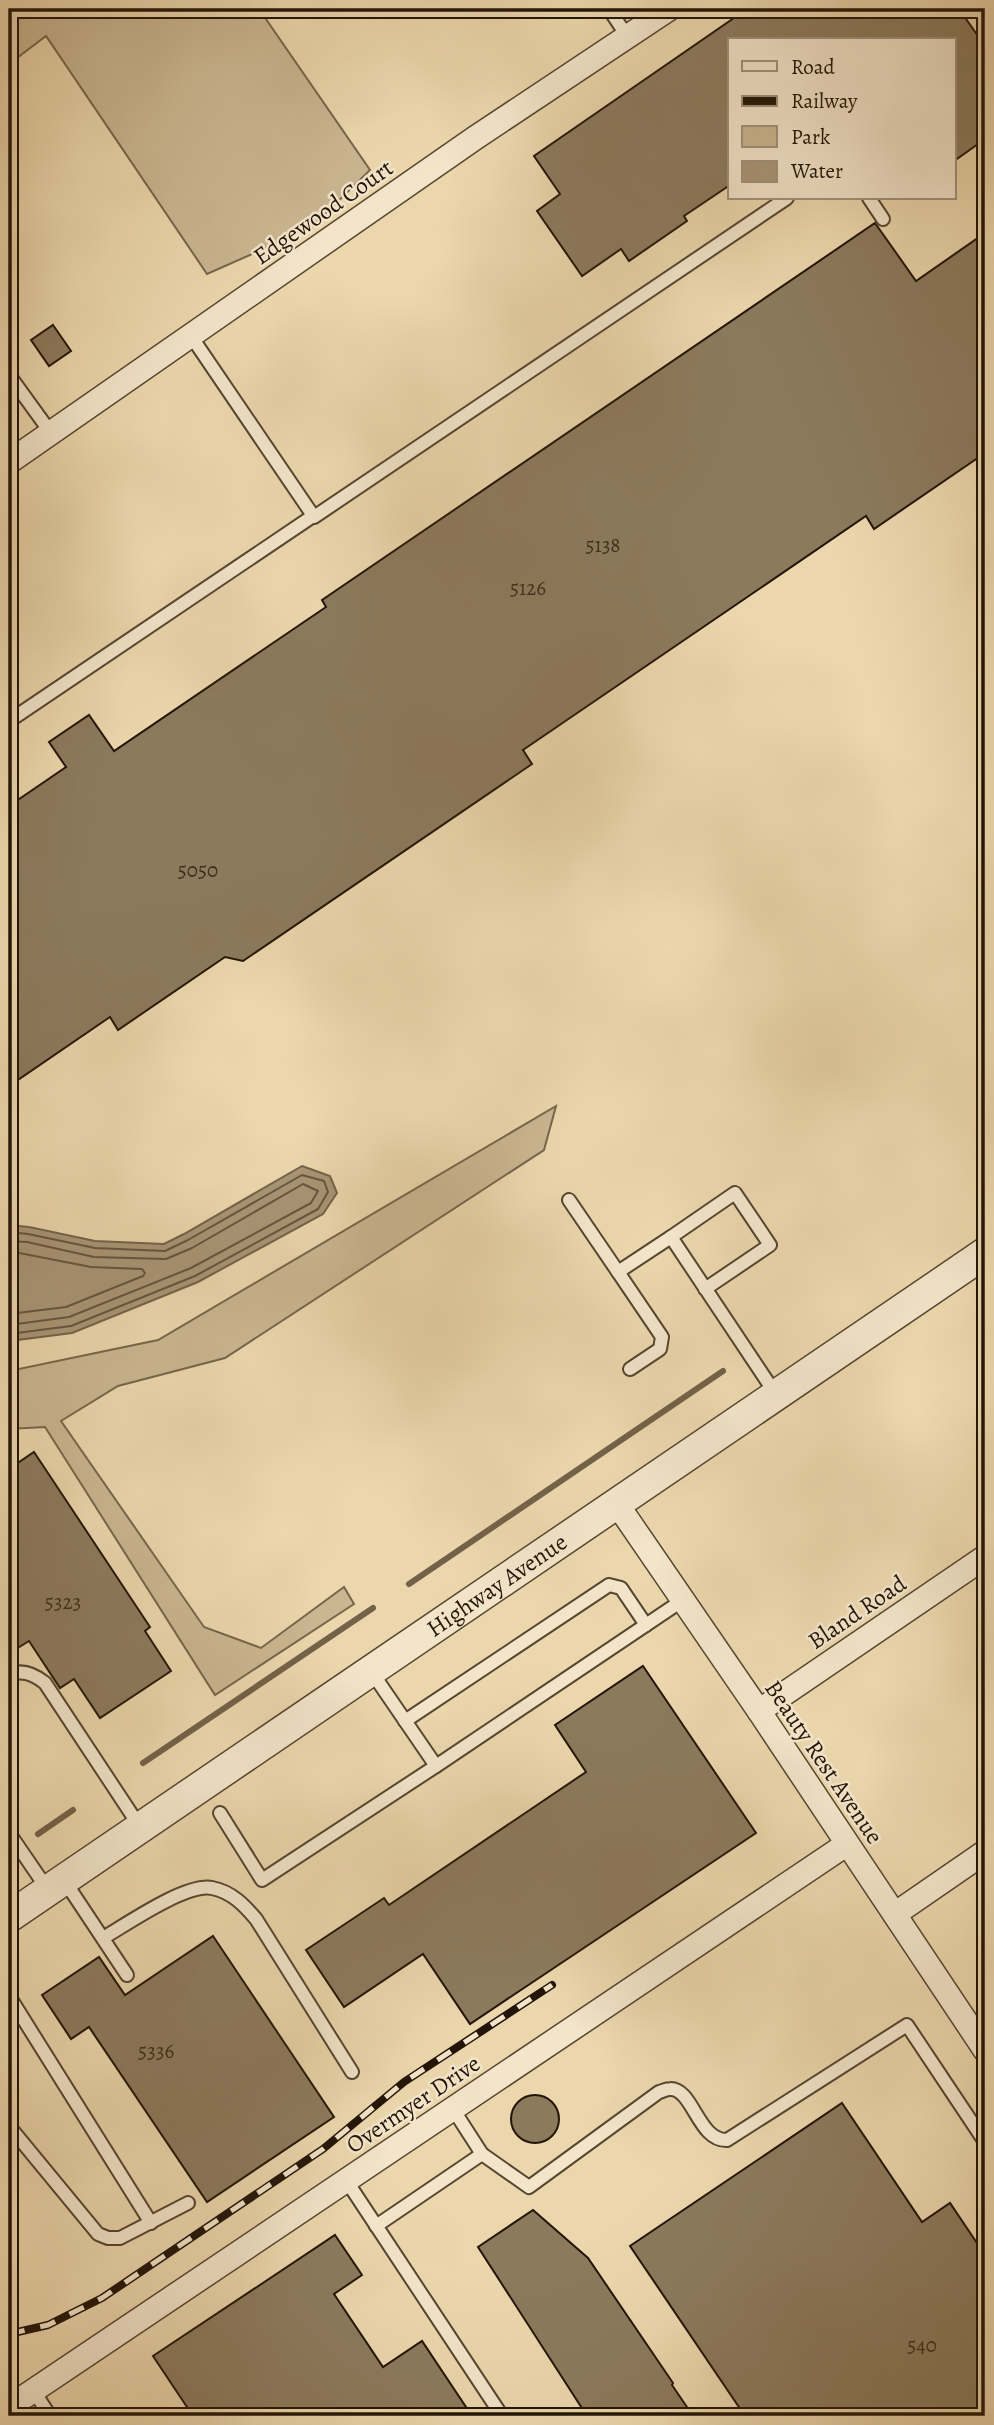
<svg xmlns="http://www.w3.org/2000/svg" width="994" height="2425" viewBox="0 0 994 2425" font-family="Alegreya,serif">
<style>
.green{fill:#cab691;stroke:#76664c;stroke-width:2}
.water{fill:#a89575;stroke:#736249;stroke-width:2}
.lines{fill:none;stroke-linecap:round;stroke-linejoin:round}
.shore{stroke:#66553e;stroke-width:2}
.stream{stroke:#736249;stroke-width:6}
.building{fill:#8c7a5d;stroke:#231507;stroke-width:2}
.service-casing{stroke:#554630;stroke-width:16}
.minor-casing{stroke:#554630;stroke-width:26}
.tertiary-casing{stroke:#554630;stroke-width:33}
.service{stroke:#f3e5ca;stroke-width:12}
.minor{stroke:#f3e5ca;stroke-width:23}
.tertiary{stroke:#f3e5ca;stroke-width:30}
.rail-casing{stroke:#231507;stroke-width:8}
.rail{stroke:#f3e5ca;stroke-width:5;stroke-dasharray:16;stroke-linecap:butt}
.labels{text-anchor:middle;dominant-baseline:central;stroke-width:5;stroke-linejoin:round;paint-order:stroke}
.number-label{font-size:21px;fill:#3d2e1c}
.street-label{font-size:24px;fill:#231507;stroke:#f3e5ca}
</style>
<rect width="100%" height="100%" fill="#ecd7ad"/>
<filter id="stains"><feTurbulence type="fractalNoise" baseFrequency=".00286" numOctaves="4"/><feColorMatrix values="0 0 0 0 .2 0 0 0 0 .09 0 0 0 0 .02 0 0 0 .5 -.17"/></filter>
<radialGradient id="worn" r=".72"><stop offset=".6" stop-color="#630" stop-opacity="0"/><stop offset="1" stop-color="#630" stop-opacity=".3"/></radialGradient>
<g class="green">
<path d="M 9,9 L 259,9 L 370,170 L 311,228 L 207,274 L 46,36 L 9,64 Z"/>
<path d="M 556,1106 L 544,1150 L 225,1358 L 118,1386 L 61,1421 L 204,1627 L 261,1648 L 344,1587 L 354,1604 L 215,1695 L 45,1427 L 9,1429 L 9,1371 L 158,1340 Z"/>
</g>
<path class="water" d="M 302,1166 L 330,1176 L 337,1193 L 323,1214 L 198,1282 L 72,1333 L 9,1341 L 9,1225 L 29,1227 L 95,1241 L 164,1244 L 184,1234 Z"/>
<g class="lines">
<g class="shore">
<path d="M 9,1232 L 28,1234 L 95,1248 L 165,1251 L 188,1240 L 302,1175 L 324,1181 L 328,1192 L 318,1209 L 195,1276 L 71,1326 L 9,1334"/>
<path d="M 9,1241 L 27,1242 L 94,1257 L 166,1259 L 192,1248 L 303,1184 L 318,1191 L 311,1203 L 191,1268 L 69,1317 L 9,1325"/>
<path d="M 9,1251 L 91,1267 L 142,1269 L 145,1273 L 143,1276 L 66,1307 L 9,1314"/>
</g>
<g class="stream">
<path d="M 409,1584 L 723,1371"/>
<path d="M 143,1763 L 373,1608"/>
<path d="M 38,1834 L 73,1810"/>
</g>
</g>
<g class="building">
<path d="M 747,9 L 959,9 L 985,46 L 985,139 L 954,161 L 954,40 L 730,40 L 730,185 L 684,216 L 687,221 L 629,261 L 621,249 L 582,276 L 537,211 L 560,194 L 534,156 Z"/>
<path d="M 875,223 L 916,281 L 985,233 L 985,453 L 874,529 L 866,516 L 523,750 L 532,764 L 243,961 L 225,957 L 118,1030 L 110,1017 L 9,1086 L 9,806 L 66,767 L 49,742 L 89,715 L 114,751 L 326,607 L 322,600 Z"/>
<path d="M 53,325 L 71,351 L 49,366 L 31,340 Z"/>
<path d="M 34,1452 L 150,1627 L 145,1631 L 171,1671 L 100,1718 L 74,1679 L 60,1688 L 29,1641 L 16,1649 L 9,1639 L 9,1469 Z"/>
<path d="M 643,1666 L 756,1833 L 470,2024 L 423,1954 L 344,2007 L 306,1950 L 384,1898 L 389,1905 L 586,1772 L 555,1725 Z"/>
<path d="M 213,1936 L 334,2117 L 207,2202 L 89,2027 L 71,2039 L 42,1995 L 99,1957 L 125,1995 Z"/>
<circle cx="535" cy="2119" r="24"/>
<path d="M 842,2103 L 922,2222 L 950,2203 L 985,2255 L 985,2416 L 745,2416 L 630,2246 Z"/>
<path d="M 533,2210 L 588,2258 L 673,2383 L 672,2385 L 693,2416 L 587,2416 L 478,2247 Z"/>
<path d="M 335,2235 L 362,2275 L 334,2294 L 383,2367 L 422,2341 L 472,2416 L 193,2416 L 153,2356 Z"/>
</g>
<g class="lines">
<defs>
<g id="service">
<path d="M 609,9 L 627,36"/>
<path d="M 869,198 L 883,219"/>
<path d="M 191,336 L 314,517 L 787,198"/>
<path d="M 9,375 L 51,433"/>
<path d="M 9,721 L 313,516"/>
<path d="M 569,1200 L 618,1272 L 671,1237"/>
<path d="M 618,1272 L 662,1337 L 660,1349 L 630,1369"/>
<path d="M 705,1289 L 770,1245 L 735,1193 L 671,1237 L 777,1396"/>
<path d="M 9,1675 C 22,1669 34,1674 45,1683 L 140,1827"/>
<path d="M 405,1721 L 609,1585 L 621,1588 L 646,1625"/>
<path d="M 436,1766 L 683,1600"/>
<path d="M 220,1813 L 262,1880 L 436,1766 L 371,1671"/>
<path d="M 9,1833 L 48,1890"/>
<path d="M 64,1880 L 127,1975"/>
<path d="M 103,1938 C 127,1924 186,1883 212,1888 C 232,1892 244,1905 256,1919 L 352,2072"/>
<path d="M 9,1996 L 151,2223"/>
<path d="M 453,2109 L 482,2154 L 529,2187 L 659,2092 C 663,2091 666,2089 670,2089 C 693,2088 698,2141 727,2140 L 907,2025 L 985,2142"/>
<path d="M 9,2126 L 98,2234 L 108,2238 L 120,2238 L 188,2203"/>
<path d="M 346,2180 L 502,2416"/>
<path d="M 376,2226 L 482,2154"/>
<path d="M 33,2390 L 50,2416"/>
</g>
<g id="minor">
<path d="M 9,462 L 475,138 L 669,9"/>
<path d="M 617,1504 L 759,1711 L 985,2050"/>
<path d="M 759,1711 L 985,1557"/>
<path d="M 895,1914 L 985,1852"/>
<path d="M 9,2407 L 847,1844"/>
</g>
<g id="tertiary">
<path id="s1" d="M 9,1917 L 985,1253"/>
</g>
</defs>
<use href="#service" class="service-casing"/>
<use href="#minor" class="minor-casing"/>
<use href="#tertiary" class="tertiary-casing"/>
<use href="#service" class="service"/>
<use href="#minor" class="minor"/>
<use href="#tertiary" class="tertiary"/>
<defs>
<path id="rail" d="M 9,2334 L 48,2325 L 102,2298 L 323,2149 L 404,2082 L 552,1985"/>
</defs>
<use href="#rail" class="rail-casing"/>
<use href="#rail" class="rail"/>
</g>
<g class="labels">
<g class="number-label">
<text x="603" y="545">5138</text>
<text x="528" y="588">5126</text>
<text x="198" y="870">5050</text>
<text x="63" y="1602">5323</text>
<text x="156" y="2051">5336</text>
<text x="922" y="2345">540</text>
</g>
<g class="street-label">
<text transform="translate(323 212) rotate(-35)">Edgewood Court</text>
<text stroke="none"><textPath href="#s1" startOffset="590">Highway Avenue</textPath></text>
<text transform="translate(857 1612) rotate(-34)">Bland Road</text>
<text transform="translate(824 1762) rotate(56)">Beauty Rest Avenue</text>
<text transform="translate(413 2104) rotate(-34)">Overmyer Drive</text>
</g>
</g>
<rect width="994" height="2425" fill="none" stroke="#ecd7ad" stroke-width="35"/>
<rect x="10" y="10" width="973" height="2404" fill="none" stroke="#231507" stroke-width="3.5"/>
<rect x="18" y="18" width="959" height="2390" fill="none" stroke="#231507" stroke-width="2"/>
<rect x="728" y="38" width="228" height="161" fill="#f3e5ca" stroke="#a0927c" stroke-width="2"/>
<rect x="742" y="61" width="35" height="10" fill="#f3e5ca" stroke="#a0927c" stroke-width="2"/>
<text x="791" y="74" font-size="21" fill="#231507">Road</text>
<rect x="742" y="96" width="35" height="10" fill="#231507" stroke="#a0927c" stroke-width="2"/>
<text x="791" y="108" font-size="21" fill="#231507">Railway</text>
<rect x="742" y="126" width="35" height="21" fill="#cab691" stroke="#a0927c" stroke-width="2"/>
<text x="791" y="144" font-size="21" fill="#231507">Park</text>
<rect x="742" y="161" width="35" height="21" fill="#a89575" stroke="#a0927c" stroke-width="2"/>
<text x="791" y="178" font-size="21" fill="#231507">Water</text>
<rect width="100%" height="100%" filter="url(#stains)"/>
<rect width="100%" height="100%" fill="url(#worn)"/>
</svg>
